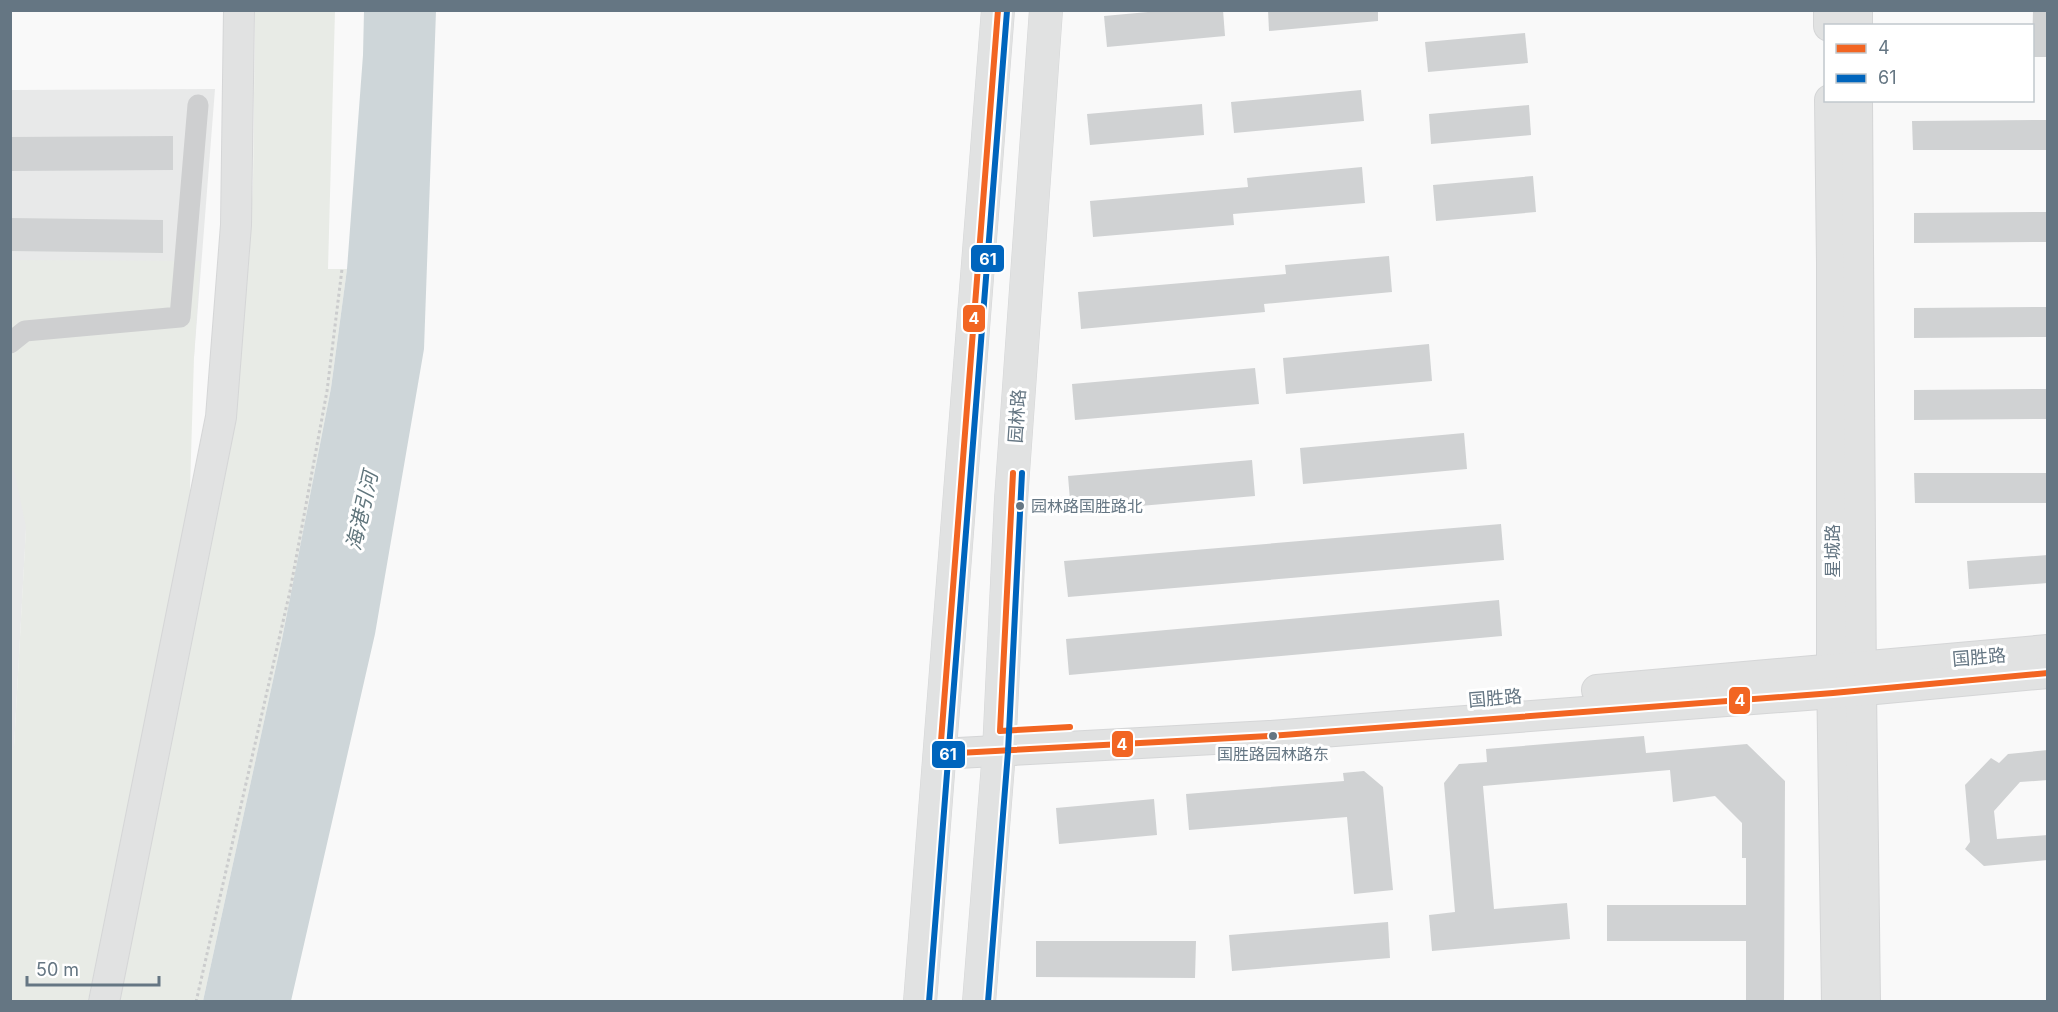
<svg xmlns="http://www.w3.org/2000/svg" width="2058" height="1012" viewBox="0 0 2058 1012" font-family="Inter,'Noto Sans SC',sans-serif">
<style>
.built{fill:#e8e9e9}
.green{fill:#e8ebe6}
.water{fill:#ced6d9}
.building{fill:#d0d2d3}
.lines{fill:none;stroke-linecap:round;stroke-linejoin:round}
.secondary-casing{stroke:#d5d6d7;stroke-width:32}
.primary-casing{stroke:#d5d6d7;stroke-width:34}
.path{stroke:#cbcccd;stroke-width:3;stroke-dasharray:3 3;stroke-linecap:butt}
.street{stroke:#cecfd0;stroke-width:21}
.secondary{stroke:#e1e2e2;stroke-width:30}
.primary{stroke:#e1e2e2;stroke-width:33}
.bus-1-casing{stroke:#fff;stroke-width:10}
.bus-2-casing{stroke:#fff;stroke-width:10}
.bus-1{stroke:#f26522;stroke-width:6}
.bus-2{stroke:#0065bd;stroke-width:6}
.bus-dot{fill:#657683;stroke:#fff;stroke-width:2}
.labels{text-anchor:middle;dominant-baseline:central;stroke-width:6;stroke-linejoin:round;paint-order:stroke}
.bus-label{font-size:16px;fill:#657683;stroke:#fff;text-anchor:start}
.street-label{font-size:18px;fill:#657683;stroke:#fff}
.water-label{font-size:20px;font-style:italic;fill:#60757c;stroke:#fff}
.line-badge{stroke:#fff;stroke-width:2}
.badge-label{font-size:16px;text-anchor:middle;font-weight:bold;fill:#fff}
</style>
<rect width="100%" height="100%" fill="#f9f9f9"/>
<path class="built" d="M 215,89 L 194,357 L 35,366 L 11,802 L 11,90 Z"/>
<g class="green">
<path d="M 255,11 L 335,11 L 328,269 L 347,269 L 331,388 L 282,639 L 203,1001 L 117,1002 L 205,575 L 231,431 L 249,260 L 253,181 Z"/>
<path d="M 11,260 L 200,261 L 194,357 L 189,522 L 151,709 L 88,1001 L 11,1001 L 10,755 L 14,747 L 26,527 L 15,474 L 11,467 Z"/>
</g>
<path class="water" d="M 364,11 L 436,11 L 424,349 L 375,634 L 291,1001 L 203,1001 L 282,639 L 331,388 L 347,269 L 363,55 Z"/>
<g class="building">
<path d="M 1170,10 L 1223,10 L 1225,36 L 1107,47 L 1104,16 Z"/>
<path d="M 1268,10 L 1378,10 L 1378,21 L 1269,31 Z"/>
<path d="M 2033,10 L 2048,10 L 2048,57 L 2032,57 Z"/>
<path d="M 1525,33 L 1528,63 L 1428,72 L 1425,42 Z"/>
<path d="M 1361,90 L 1364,121 L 1234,133 L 1231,102 Z"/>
<path d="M 1202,104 L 1204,135 L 1090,145 L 1087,114 Z"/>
<path d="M 1529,105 L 1531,135 L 1431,144 L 1429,114 Z"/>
<path d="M 2048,120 L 2048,150 L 1913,150 L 1912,121 Z"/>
<path d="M 173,136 L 173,170 L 10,171 L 10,137 Z"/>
<path d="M 1362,167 L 1365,203 L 1233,214 L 1234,225 L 1093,237 L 1090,201 L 1248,187 L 1247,178 Z"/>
<path d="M 1533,176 L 1536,212 L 1436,221 L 1433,185 Z"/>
<path d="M 2048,212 L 2048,242 L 1914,243 L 1914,213 Z"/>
<path d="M 10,218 L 163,220 L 163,253 L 10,251 Z"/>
<path d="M 1389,256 L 1392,292 L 1264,304 L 1265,312 L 1081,329 L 1078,292 L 1286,274 L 1285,265 Z"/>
<path d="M 2048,307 L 2048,337 L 1914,338 L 1914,308 Z"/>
<path d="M 1429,344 L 1432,381 L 1286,394 L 1283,358 Z"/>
<path d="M 1255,368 L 1259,404 L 1075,420 L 1072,384 Z"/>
<path d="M 2048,389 L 2048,419 L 1914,420 L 1914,390 Z"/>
<path d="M 1464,433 L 1467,469 L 1303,484 L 1300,448 Z"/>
<path d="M 1252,460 L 1255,496 L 1071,512 L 1068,476 Z"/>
<path d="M 1914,473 L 2048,473 L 2048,503 L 1915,503 Z"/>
<path d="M 1501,524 L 1504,560 L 1068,597 L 1064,561 Z"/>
<path d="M 2048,555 L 2048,583 L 1969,589 L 1967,561 Z"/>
<path d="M 1499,600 L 1502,636 L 1069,675 L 1066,639 Z"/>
<path d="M 1644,736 L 1646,753 L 1747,744 L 1785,781 L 1784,1002 L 1746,1002 L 1746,941 L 1607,941 L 1607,905 L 1746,905 L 1746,858 L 1742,858 L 1742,823 L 1715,796 L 1673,802 L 1670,770 L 1483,786 L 1494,909 L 1567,903 L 1570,939 L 1432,951 L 1429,915 L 1455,912 L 1444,783 L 1459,764 L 1487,762 L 1486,749 Z"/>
<path d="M 2048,750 L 2048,780 L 2020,782 L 1994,811 L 1997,839 L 2048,835 L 2048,860 L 1984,866 L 1965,849 L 1970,842 L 1965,785 L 1991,758 L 1999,763 L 2008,754 Z"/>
<path d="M 1364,771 L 1383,787 L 1393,890 L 1354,894 L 1347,817 L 1189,830 L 1186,794 L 1344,781 L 1343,773 Z"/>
<path d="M 1154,799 L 1157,835 L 1059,844 L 1056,808 Z"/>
<path d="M 1388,922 L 1390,958 L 1232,971 L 1229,935 Z"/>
<path d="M 1036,941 L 1196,941 L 1195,978 L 1036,977 Z"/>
</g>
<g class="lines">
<defs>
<g id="secondary">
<path d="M 1829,10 L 1829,26"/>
<path d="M 1857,10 L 1857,26"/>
<path d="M 1830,100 L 1832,263 L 1832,670 L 1837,1002"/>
<path d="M 1857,100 L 1861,690 L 1865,1002"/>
<path d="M 1597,690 L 2048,650"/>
<path d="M 940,754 L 1269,736 L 1833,693 L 2048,673"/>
<path d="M 104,1002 L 221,417 L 236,225 L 239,10"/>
</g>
<g id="primary">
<path d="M 920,1002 L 998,10"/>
<path d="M 979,1002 L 999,752 L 1011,500 L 1046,10"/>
</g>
</defs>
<use href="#secondary" class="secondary-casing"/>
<use href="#primary" class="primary-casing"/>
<path class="path" d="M 196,1002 L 290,591 L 327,391 L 342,269"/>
<path class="street" d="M 10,343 L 25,331 L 180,317 L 198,105"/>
<use href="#secondary" class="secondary"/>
<use href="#primary" class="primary"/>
<defs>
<g id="bus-1">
<path d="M 998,10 L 940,754 L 1269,736 L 1833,693 L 2048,673"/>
<path d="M 1013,473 L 1000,731 L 1070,727"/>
</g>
<g id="bus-2">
<path d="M 929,1002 L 1007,11"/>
<path d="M 988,1002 L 1008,752 L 1022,473"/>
</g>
</defs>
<use href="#bus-1" class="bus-1-casing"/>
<use href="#bus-2" class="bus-2-casing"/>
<use href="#bus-1" class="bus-1"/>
<use href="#bus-2" class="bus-2"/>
</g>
<g class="bus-dot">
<circle cx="1020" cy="506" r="5"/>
<circle cx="1273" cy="736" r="5"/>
</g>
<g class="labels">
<g class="bus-label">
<text x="1031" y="506">园林路国胜路北</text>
<text x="1273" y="754" text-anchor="middle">国胜路园林路东</text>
</g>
<g class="street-label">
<text transform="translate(1017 416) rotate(-86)">园林路</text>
<text transform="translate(1832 551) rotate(-90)">星城路</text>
<text transform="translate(1979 657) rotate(-5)">国胜路</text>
<text transform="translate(1495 698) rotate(-5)">国胜路</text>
</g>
<g class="water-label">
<text transform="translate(362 511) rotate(-77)">海港引河</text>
</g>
</g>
<g class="line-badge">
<rect x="970" y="244" width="35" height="29" rx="6" fill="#0065bd"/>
<rect x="962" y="304" width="24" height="29" rx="6" fill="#f26522"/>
<rect x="1728" y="686" width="23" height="29" rx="6" fill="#f26522"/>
<rect x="1111" y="730" width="23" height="28" rx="6" fill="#f26522"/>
<rect x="931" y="740" width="35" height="29" rx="6" fill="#0065bd"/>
</g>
<g class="badge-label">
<text x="988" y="265">61</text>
<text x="974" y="324">4</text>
<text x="1740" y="706">4</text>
<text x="1122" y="750">4</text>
<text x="948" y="760">61</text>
</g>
<rect width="2058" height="1012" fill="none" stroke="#657683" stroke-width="24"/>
<rect x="1824" y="24" width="210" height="78" fill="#ffffff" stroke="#c1c8cd" stroke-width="1.5"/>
<rect x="1836" y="44" width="30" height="9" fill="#f26522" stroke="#c1c8cd" stroke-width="1.5"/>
<text x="1878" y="54" font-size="18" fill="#657683">4</text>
<rect x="1836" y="74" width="30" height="9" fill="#0065bd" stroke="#c1c8cd" stroke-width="1.5"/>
<text x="1878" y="84" font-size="18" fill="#657683">61</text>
<path d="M27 976v9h132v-9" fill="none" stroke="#657683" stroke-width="3"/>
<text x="36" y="976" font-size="18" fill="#657683" stroke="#ffffff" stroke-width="4.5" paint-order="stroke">50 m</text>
</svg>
